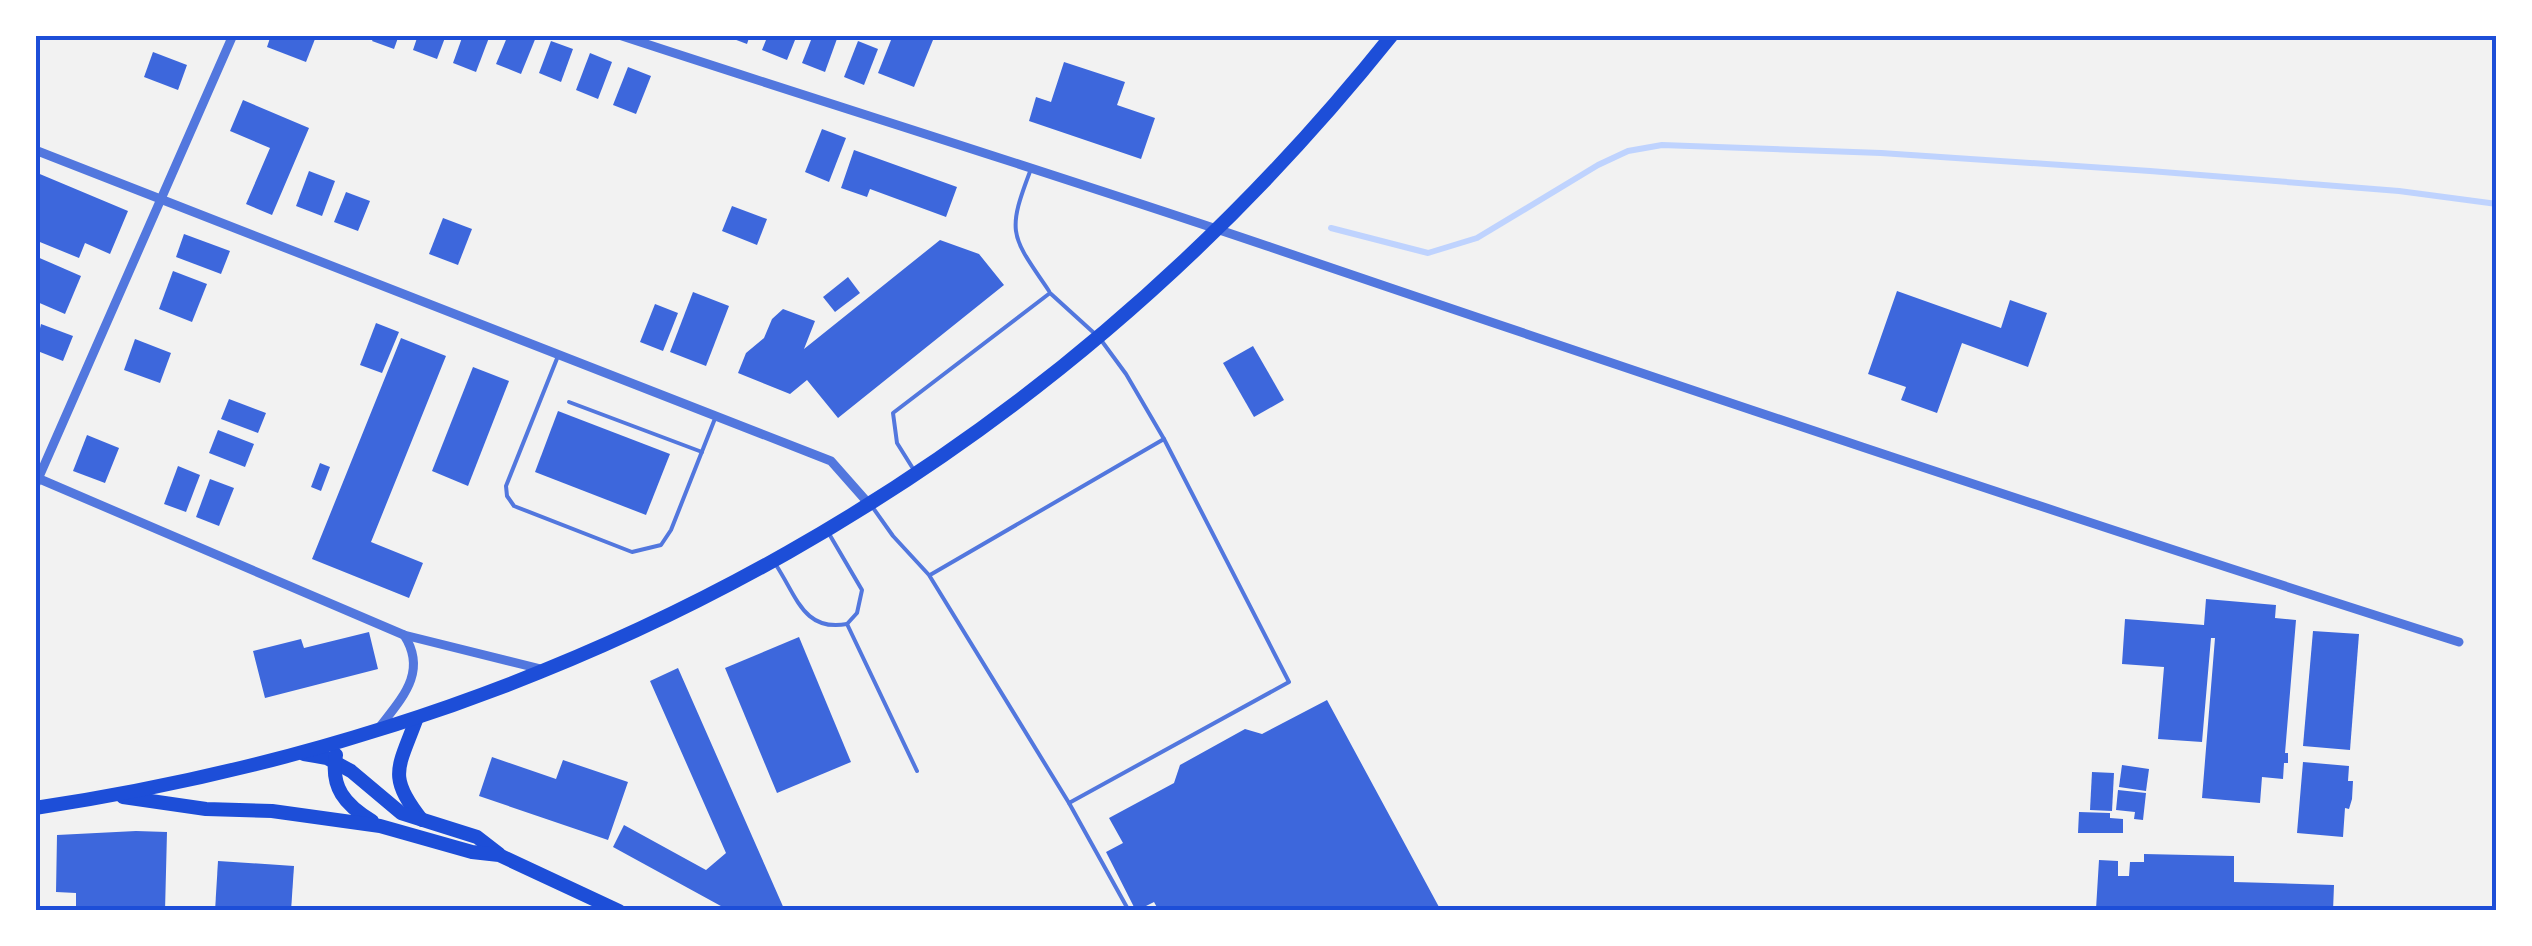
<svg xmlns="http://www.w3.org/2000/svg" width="2532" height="946" viewBox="0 0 2532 946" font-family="'PT Sans',sans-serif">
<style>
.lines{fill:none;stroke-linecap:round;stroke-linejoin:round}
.stream{stroke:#bfd3fe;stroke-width:6}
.building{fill:#3d67dc}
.service{stroke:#5277de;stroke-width:4}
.minor{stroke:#5277de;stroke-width:9}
.primary{stroke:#1d4ed8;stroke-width:14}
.neatline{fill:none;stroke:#1d4ed8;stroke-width:4}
</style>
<rect width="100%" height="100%" fill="#f2f2f2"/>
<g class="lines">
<path class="stream" d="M 1331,228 L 1428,253 L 1477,238 L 1598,165 L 1628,151 L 1662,145 L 1881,153 L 2150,171 L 2399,191 L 2497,204"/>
</g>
<g class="building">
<path d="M 271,35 L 306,35 L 315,39 L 306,62 L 267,47 Z"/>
<path d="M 375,35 L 399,35 L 394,49 L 372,41 Z"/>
<path d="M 418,35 L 446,35 L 437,59 L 413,50 Z"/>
<path d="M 463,35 L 490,35 L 476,72 L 453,63 Z"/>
<path d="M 508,35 L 536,37 L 521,74 L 496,64 Z"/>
<path d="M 723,35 L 750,35 L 747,44 Z"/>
<path d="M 768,35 L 797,35 L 787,60 L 762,50 Z"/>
<path d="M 813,35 L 838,36 L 825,72 L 802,63 Z"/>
<path d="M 893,35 L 935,35 L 914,87 L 878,73 Z"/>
<path d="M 551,41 L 573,49 L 561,82 L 539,73 Z"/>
<path d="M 858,41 L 878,49 L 864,85 L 844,77 Z"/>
<path d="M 153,52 L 187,65 L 178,90 L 144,77 Z"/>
<path d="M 590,53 L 612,62 L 598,99 L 576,90 Z"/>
<path d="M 1064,62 L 1125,82 L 1117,105 L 1155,118 L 1141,159 L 1029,121 L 1036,97 L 1051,102 Z"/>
<path d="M 628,67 L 651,76 L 636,114 L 613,105 Z"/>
<path d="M 243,100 L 309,128 L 272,215 L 246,204 L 270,148 L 230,131 Z"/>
<path d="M 822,129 L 846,138 L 829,182 L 805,172 Z"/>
<path d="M 854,150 L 957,187 L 946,217 L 870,189 L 867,197 L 841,188 Z"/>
<path d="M 309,171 L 335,181 L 322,216 L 296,206 Z"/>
<path d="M 35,172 L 128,211 L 110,254 L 85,243 L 79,258 L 35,240 Z"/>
<path d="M 346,192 L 370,201 L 358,231 L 334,222 Z"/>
<path d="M 732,206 L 767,219 L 757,245 L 722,231 Z"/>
<path d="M 443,218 L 472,229 L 458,265 L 429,254 Z"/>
<path d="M 184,234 L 230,251 L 221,274 L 176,257 Z"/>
<path d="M 940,240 L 979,254 L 1004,285 L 838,418 L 807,380 L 790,394 L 738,373 L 746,353 L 764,338 L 772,319 L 783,309 L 815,321 L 804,349 Z"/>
<path d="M 35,256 L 81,276 L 65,314 L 35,301 Z"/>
<path d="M 173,271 L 207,284 L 192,322 L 159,309 Z"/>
<path d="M 848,277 L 860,293 L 835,312 L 823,297 Z"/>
<path d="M 1897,291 L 2001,328 L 2010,300 L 2047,313 L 2028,367 L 1962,343 L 1937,413 L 1901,400 L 1906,387 L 1868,374 Z"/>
<path d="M 693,292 L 729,306 L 706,366 L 670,352 Z"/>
<path d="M 655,304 L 678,313 L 663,351 L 640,342 Z"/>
<path d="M 376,323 L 399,332 L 382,373 L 360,365 Z"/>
<path d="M 41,324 L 73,336 L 63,361 L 35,350 Z"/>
<path d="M 401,338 L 446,356 L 371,542 L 423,563 L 409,598 L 312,559 Z"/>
<path d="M 135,339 L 171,353 L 160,383 L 124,370 Z"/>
<path d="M 1253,346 L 1284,400 L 1254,417 L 1223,363 Z"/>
<path d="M 473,367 L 509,381 L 468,486 L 432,471 Z"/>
<path d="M 229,399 L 266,413 L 258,433 L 221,419 Z"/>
<path d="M 558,411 L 670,454 L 646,515 L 535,472 Z"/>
<path d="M 218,430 L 254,444 L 245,467 L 209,453 Z"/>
<path d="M 87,435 L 119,448 L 105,483 L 73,471 Z"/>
<path d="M 320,463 L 330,467 L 321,491 L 311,487 Z"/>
<path d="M 178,466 L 200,475 L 186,512 L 164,504 Z"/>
<path d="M 210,479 L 234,488 L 219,526 L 196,517 Z"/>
<path d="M 2206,599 L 2276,605 L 2275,618 L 2296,620 L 2285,753 L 2288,753 L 2288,763 L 2284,763 L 2283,779 L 2262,777 L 2260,803 L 2202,798 L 2215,638 L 2211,638 L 2202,742 L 2158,739 L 2164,667 L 2122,664 L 2125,619 L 2204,625 Z"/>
<path d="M 2313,631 L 2359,634 L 2350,750 L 2303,746 Z"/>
<path d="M 369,632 L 378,669 L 265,698 L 253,651 L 301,639 L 304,648 Z"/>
<path d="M 799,637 L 851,762 L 777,793 L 725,668 Z"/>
<path d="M 678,668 L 785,911 L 752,911 L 750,908 L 749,911 L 730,911 L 613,847 L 624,825 L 706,870 L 726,853 L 650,681 Z"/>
<path d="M 1327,700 L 1439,907 L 1432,911 L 1159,911 L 1154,902 L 1136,911 L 1106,852 L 1123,843 L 1109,818 L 1174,783 L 1180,765 L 1245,729 L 1262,734 Z"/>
<path d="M 492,757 L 556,779 L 563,760 L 628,782 L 608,840 L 479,796 Z"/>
<path d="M 2303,762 L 2349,766 L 2348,781 L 2353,781 L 2352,799 L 2349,809 L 2345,808 L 2343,837 L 2297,833 Z"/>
<path d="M 2122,765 L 2149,769 L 2146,791 L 2119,787 Z"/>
<path d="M 2092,772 L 2114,773 L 2112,811 L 2090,810 Z"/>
<path d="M 2118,790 L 2146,793 L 2143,820 L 2134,819 L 2135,812 L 2116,810 Z"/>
<path d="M 2079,812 L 2110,813 L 2110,818 L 2123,819 L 2123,833 L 2078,833 Z"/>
<path d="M 136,831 L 167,832 L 165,911 L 76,911 L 76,893 L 56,892 L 57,835 Z"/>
<path d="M 2144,854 L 2234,856 L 2234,882 L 2334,885 L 2333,911 L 2096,909 L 2099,860 L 2118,861 L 2118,876 L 2129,876 L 2130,862 L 2144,862 Z"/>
<path d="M 218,861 L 294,866 L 291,911 L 215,911 Z"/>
</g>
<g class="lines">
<g class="service">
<path d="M 1031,169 C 1006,234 1011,235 1049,291"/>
<path d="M 558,356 L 506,486 L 507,496 L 514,506 L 632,552 L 661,545 L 671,530 L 716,416"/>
<path d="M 569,402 L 702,452"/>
<path d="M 912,467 L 897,443 L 893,413 L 1050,293 L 1094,333"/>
<path d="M 871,505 L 893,536 L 929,575 L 1069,803 L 1289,682 L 1164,439 L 1126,374 L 1101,340"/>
<path d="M 828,532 L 862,590 L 857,613 L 847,624"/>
<path d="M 776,565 C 797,597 804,632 847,624 L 917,771"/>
<path d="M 930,575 L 1164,439"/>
<path d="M 1069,803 L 1129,911"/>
</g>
<g class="minor">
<path d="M 619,35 C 835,106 1052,173 1267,246 C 1664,381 2060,515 2459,642"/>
<path d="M 35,150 L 831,461 L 869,504"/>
<path d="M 35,477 L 404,635 L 541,669"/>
<path d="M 35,486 L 233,35"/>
<path d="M 379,728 C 402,698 428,672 404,635"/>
</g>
<g class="primary">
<path d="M 416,720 C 398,769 387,776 422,820"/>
<path d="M 304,754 L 327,758 L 351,771 L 401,813 L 477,837 L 499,854"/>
<path d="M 336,755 C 330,787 345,805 372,821"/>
<path d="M 123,797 L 206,809 L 272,811 L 380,826 L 472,852 L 499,855 L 619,911"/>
<path d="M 35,808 C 578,727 1048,465 1392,35"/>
</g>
</g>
<rect width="2532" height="946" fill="none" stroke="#ffffff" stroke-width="75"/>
<rect x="38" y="38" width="2456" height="870" class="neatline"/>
</svg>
